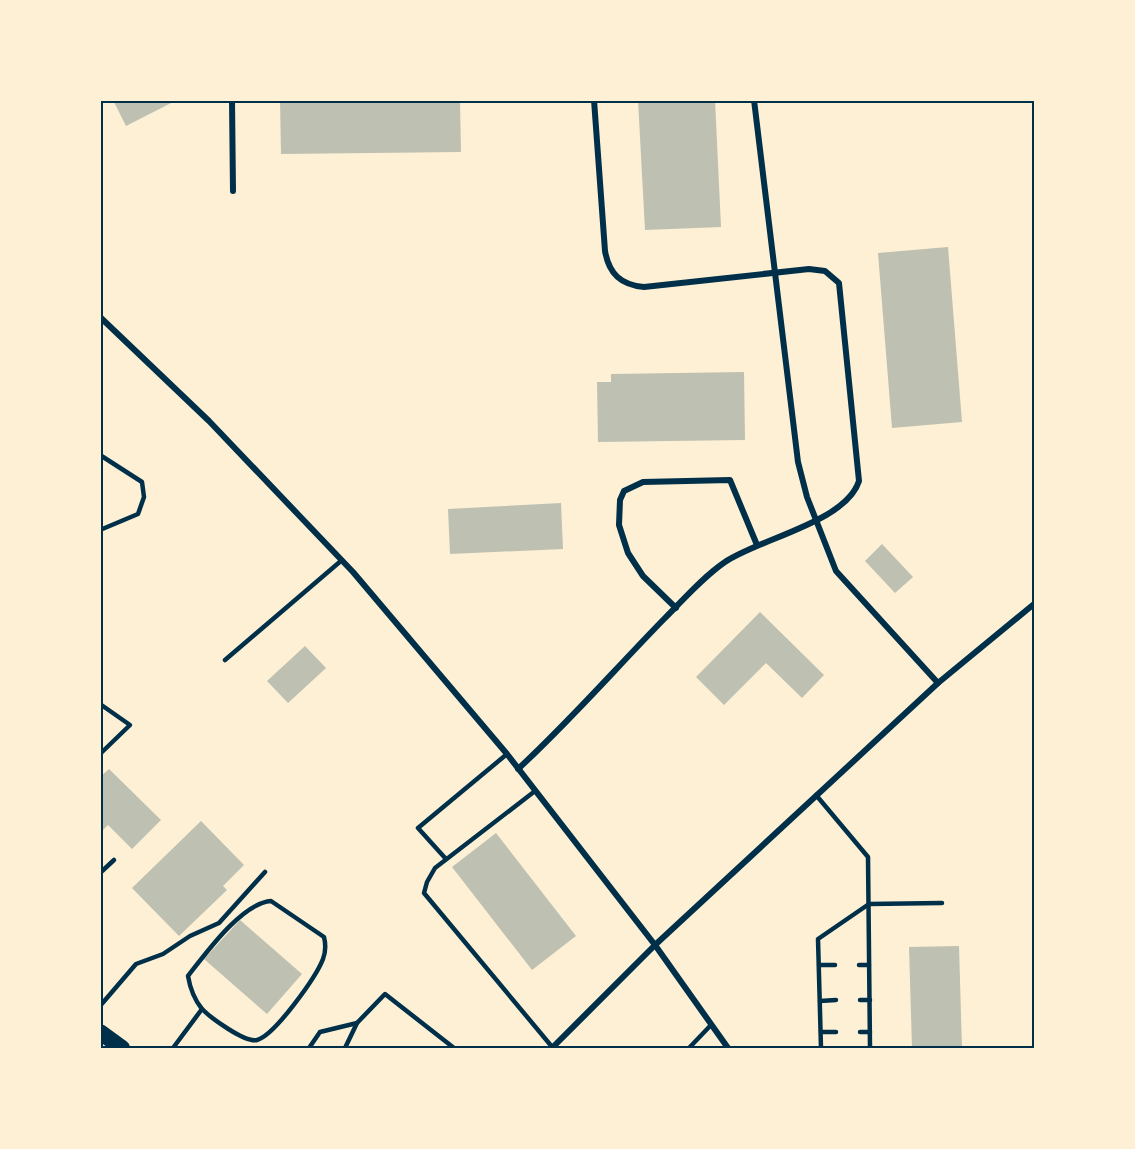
<svg xmlns="http://www.w3.org/2000/svg" width="1135" height="1149" viewBox="0 0 1135 1149" font-family="'Noto Sans',sans-serif">
<style>
.building{fill:#bec0b2}
.lines{fill:none;stroke-linecap:round;stroke-linejoin:round}
.service{stroke:#003049;stroke-width:4.5}
.minor{stroke:#003049;stroke-width:6}
.trunk{stroke:#003049;stroke-width:16}
.neatline{fill:none;stroke:#003049;stroke-width:2}
</style>
<rect width="100%" height="100%" fill="#fdf0d5"/>
<g class="building">
<path d="M 113,100 L 177,100 L 126,126 Z"/>
<path d="M 280,100 L 460,100 L 461,152 L 281,154 Z"/>
<path d="M 638,100 L 715,100 L 721,227 L 645,230 Z"/>
<path d="M 948,247 L 962,422 L 892,428 L 878,253 Z"/>
<path d="M 744,372 L 745,440 L 598,442 L 597,382 L 611,382 L 611,374 Z"/>
<path d="M 561,503 L 563,549 L 450,554 L 448,509 Z"/>
<path d="M 882,544 L 913,577 L 895,593 L 865,561 Z"/>
<path d="M 760,612 L 824,675 L 802,698 L 766,663 L 724,705 L 696,677 Z"/>
<path d="M 305,646 L 326,668 L 288,703 L 267,681 Z"/>
<path d="M 109,769 L 161,820 L 132,849 L 108,825 L 100,833 L 100,777 Z"/>
<path d="M 201,821 L 244,865 L 223,886 L 227,890 L 179,936 L 132,888 Z"/>
<path d="M 496,833 L 576,936 L 532,970 L 452,867 Z"/>
<path d="M 240,920 L 302,974 L 267,1014 L 204,959 Z"/>
<path d="M 959,946 L 962,1048 L 912,1048 L 909,947 Z"/>
</g>
<g class="lines">
<g class="service">
<path d="M 100,455 L 142,482 L 144,497 L 138,514 L 100,530"/>
<path d="M 225,660 L 342,560"/>
<path d="M 100,704 L 130,725 L 100,754"/>
<path d="M 535,791 L 435,868 L 427,882 L 424,893 L 553,1048"/>
<path d="M 816,795 L 868,857 L 870,1048"/>
<path d="M 446,859 L 418,828 L 507,754"/>
<path d="M 100,873 L 114,860"/>
<path d="M 271,901 L 324,937 C 326,945 326,951 323,959 C 316,977 275,1035 257,1040 C 245,1043 211,1018 202,1009 C 194,999 190,988 188,976 C 206,953 242,903 271,901 Z"/>
<path d="M 819,965 L 835,965"/>
<path d="M 859,965 L 869,965"/>
<path d="M 860,1000 L 870,1000"/>
<path d="M 820,1001 L 836,1000"/>
<path d="M 100,1006 L 136,964 L 163,954 L 190,936 L 219,923 L 265,872"/>
<path d="M 821,1032 L 836,1032"/>
<path d="M 860,1032 L 870,1032"/>
<path d="M 173,1048 L 202,1009"/>
<path d="M 309,1048 L 320,1032 L 357,1023"/>
<path d="M 345,1048 L 357,1023 L 385,994 L 454,1048"/>
<path d="M 689,1048 L 711,1025"/>
<path d="M 821,1048 L 818,939 L 869,904 L 942,903"/>
</g>
<g class="minor">
<path d="M 232,100 L 233,191"/>
<path d="M 754,100 L 798,462 L 807,497 L 836,571 L 938,683"/>
<path d="M 100,317 L 209,421 L 353,572 L 507,754 L 655,945 L 728,1048"/>
<path d="M 676,608 L 643,576 L 628,553 L 619,525 L 620,500 L 624,491 L 643,482 L 730,480 L 757,545"/>
<path d="M 518,769 C 570,721 616,668 665,618 C 684,599 703,577 725,562 C 761,538 846,522 859,481 L 839,283 L 825,271 L 809,269 L 644,287 C 621,285 609,274 605,251 L 594,100"/>
<path d="M 552,1048 L 655,945 L 938,683 L 1034,604"/>
</g>
<path class="trunk" d="M 100,1032 L 122,1048"/>
</g>
<rect width="1135" height="1149" fill="none" stroke="#fdf0d5" stroke-width="204"/>
<rect x="102" y="102" width="931" height="945" class="neatline"/>
</svg>
